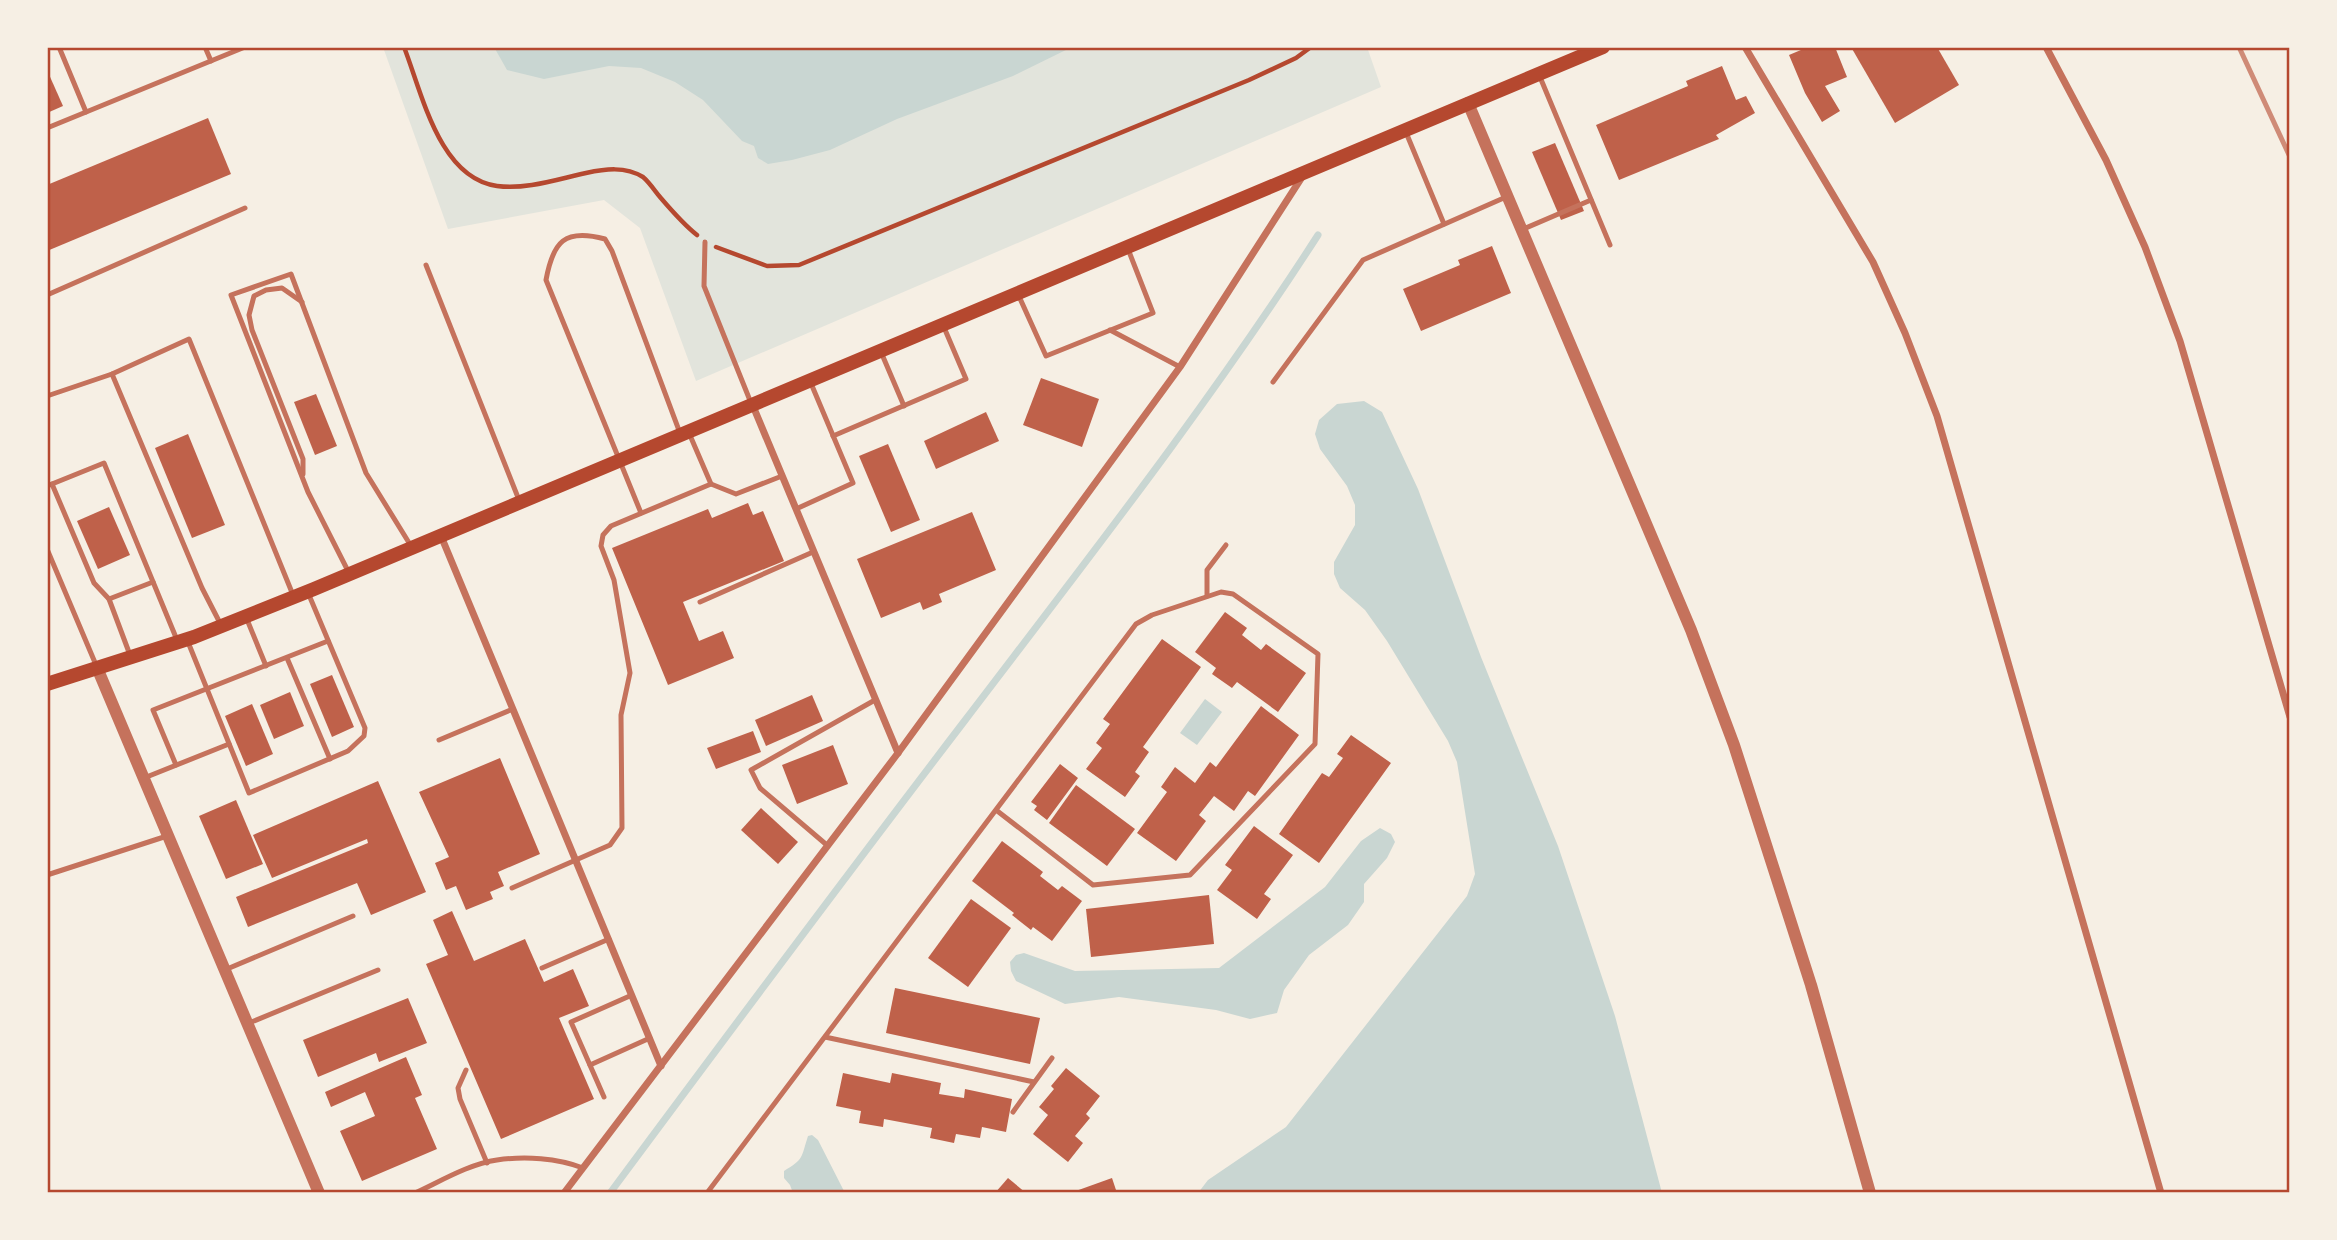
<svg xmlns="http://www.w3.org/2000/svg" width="2337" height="1240" viewBox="0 0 2337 1240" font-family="Poppins,sans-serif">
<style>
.green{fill:#e2e4dc}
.water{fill:#c9d6d2}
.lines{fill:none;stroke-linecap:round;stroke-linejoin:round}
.stream{stroke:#c9d6d2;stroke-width:7}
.building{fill:#bf614a}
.path{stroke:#b5482f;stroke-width:4.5}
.service{stroke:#c5725c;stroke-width:5}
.minor{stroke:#c5725c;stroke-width:7}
.tertiary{stroke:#c5725c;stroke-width:12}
.secondary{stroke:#b5482f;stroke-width:14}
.rail{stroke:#cf8b77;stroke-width:5}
.neatline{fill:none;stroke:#b5482f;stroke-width:2.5}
</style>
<rect width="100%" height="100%" fill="#f6efe4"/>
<path class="green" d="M 383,47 L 1367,47 L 1381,87 L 696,381 L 640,228 L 604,200 L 448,229 Z"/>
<g class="water">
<path d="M 494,47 L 1072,47 L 1013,76 L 897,119 L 830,150 L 792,160 L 768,164 L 758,158 L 754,146 L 742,141 L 703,100 L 675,82 L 641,68 L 609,66 L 544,79 L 507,70 Z"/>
<path d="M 1364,401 L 1382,412 L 1418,489 L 1481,657 L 1558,846 L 1615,1016 L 1662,1193 L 1198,1193 L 1208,1180 L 1286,1127 L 1467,896 L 1475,874 L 1457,762 L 1448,741 L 1387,641 L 1365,610 L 1340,588 L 1334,574 L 1334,562 L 1355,525 L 1355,505 L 1347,486 L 1320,449 L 1315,434 L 1319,420 L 1337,404 Z"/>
<path d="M 1205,699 L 1222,712 L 1197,745 L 1180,733 Z"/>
<path d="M 1380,828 L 1391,834 L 1395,842 L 1387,858 L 1364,884 L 1364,902 L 1348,925 L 1309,955 L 1284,990 L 1277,1013 L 1250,1019 L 1216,1010 L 1119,997 L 1065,1004 L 1016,981 L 1011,971 L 1010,962 L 1016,955 L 1024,953 L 1075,971 L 1219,968 L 1325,887 L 1361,841 Z"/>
<path d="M 812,1135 L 818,1140 L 845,1193 L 793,1193 L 790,1185 L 784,1178 L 784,1171 C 804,1159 801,1158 808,1136 Z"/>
</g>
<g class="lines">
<path class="stream" d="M 610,1193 C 728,1034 846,876 966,719 C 1087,560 1210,403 1318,235"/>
</g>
<g class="building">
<path d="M 1808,47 L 1835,47 L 1847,77 L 1825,86 L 1840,111 L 1822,122 L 1805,93 L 1789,55 Z"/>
<path d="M 1851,47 L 1937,47 L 1959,85 L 1895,123 Z"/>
<path d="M 1722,66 L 1736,100 L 1746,96 L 1755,113 L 1716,135 L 1719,139 L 1619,180 L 1596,125 L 1688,86 L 1686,81 Z"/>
<path d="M 47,70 L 63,106 L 47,113 Z"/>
<path d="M 208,118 L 231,174 L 47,251 L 47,185 Z"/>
<path d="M 1555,143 L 1584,211 L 1561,220 L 1532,152 Z"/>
<path d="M 1492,246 L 1511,293 L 1421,331 L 1403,289 L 1460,265 L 1458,260 Z"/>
<path d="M 1041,378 L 1099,399 L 1082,447 L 1023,425 Z"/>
<path d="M 316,394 L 337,446 L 315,455 L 294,402 Z"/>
<path d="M 986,412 L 999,441 L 936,469 L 924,441 Z"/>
<path d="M 188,434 L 225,525 L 192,538 L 155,448 Z"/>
<path d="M 888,444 L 920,520 L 891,532 L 859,456 Z"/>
<path d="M 748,503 L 753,515 L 763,511 L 784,561 L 683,602 L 699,641 L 723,631 L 734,658 L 668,685 L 612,548 L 708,509 L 712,518 Z"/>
<path d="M 109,507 L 130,555 L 98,569 L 77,521 Z"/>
<path d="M 972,512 L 996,570 L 939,594 L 942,602 L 923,610 L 920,602 L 881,618 L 857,559 Z"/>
<path d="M 1225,612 L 1247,628 L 1242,635 L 1261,650 L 1266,644 L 1306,673 L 1278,712 L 1237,682 L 1232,688 L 1212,674 L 1216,668 L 1195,652 Z"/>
<path d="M 1162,639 L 1201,667 L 1143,747 L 1149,752 L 1135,772 L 1140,776 L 1125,797 L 1086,769 L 1102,748 L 1096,743 L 1110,724 L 1103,719 Z"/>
<path d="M 332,675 L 354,727 L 332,737 L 310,684 Z"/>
<path d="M 290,692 L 304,726 L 274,739 L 260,705 Z"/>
<path d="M 812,695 L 823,721 L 766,746 L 755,720 Z"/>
<path d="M 252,704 L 273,754 L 246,766 L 225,716 Z"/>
<path d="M 1261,706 L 1299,735 L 1255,796 L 1248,791 L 1234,811 L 1214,796 L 1199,815 L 1206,821 L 1176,861 L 1137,833 L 1167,792 L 1161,787 L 1175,767 L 1195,783 L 1210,762 L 1216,767 Z"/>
<path d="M 753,731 L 761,752 L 716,769 L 707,748 Z"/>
<path d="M 1351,735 L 1391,763 L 1319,863 L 1279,834 L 1322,773 L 1329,777 L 1343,758 L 1337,754 Z"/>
<path d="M 833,745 L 848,784 L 797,804 L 782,765 Z"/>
<path d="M 500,758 L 540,854 L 498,872 L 504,886 L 490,892 L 493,899 L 466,910 L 456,886 L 446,890 L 435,863 L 449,857 L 419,792 Z"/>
<path d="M 1060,764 L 1078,778 L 1047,820 L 1034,810 L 1037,806 L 1031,802 Z"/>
<path d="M 378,781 L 426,892 L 371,915 L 357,883 L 248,927 L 236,897 L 368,843 L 367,839 L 272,878 L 253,835 Z"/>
<path d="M 1076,785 L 1135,829 L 1107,866 L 1049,823 Z"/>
<path d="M 236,800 L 263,864 L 226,879 L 199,816 Z"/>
<path d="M 761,808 L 798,842 L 778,864 L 741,830 Z"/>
<path d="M 1254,826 L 1293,855 L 1264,894 L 1271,899 L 1257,919 L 1217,890 L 1232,870 L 1225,865 Z"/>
<path d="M 1002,841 L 1043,872 L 1040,876 L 1058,890 L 1062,886 L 1082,901 L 1052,941 L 1033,927 L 1031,930 L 1012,915 L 1014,913 L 972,881 Z"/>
<path d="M 1209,895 L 1214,944 L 1091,957 L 1086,909 Z"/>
<path d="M 971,899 L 1011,928 L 968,987 L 928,958 Z"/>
<path d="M 452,911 L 474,961 L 525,939 L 544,982 L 573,969 L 589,1006 L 559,1018 L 594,1099 L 501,1139 L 426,964 L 448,955 L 433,920 Z"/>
<path d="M 895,988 L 1040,1018 L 1030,1064 L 886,1033 Z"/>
<path d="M 408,998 L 427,1043 L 379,1062 L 376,1053 L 318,1077 L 303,1040 Z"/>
<path d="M 406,1057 L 422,1095 L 415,1098 L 437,1149 L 362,1181 L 340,1131 L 375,1116 L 365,1092 L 331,1107 L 325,1092 Z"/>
<path d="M 1066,1068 L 1100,1096 L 1086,1114 L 1090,1118 L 1075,1136 L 1083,1143 L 1068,1162 L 1033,1134 L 1048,1115 L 1039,1107 L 1054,1089 L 1051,1086 Z"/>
<path d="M 843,1073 L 890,1083 L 892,1073 L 941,1083 L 939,1094 L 964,1098 L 965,1089 L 1012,1099 L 1006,1132 L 982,1127 L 980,1138 L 956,1134 L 954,1143 L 930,1138 L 932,1128 L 884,1119 L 883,1127 L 859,1123 L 861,1111 L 836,1106 Z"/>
<path d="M 1008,1178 L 1026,1193 L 995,1193 Z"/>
<path d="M 1112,1178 L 1117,1193 L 1073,1193 L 1073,1192 Z"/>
</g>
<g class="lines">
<g class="path">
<path d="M 404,47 C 422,93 439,178 497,186 C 526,190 558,179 586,173 C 605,169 625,166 643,177 C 649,182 655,191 660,197 C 672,211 683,224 697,235"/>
<path d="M 716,247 L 767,266 L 799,265 L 1249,80 L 1296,58 L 1311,47"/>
</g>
<g class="service">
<path d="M 59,47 L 86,112"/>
<path d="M 205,47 L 211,61"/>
<path d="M 1540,77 L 1610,245"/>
<path d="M 47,128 L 245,47"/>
<path d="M 1405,130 L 1444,224"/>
<path d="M 1521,230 L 1591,200"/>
<path d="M 705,242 L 704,286 L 751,403"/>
<path d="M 426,265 L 519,500"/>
<path d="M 1018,294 L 1046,356 L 1153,313 L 1128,249"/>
<path d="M 47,295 L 245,208"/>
<path d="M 302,302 L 282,288 L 266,290 L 254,296 L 249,315 L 252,330 L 303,459 L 303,474"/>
<path d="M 1110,330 L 1180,367"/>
<path d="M 881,352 L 904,406"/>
<path d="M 112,374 L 202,588 L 221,625"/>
<path d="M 1273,382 L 1363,260 L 1506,197"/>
<path d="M 47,396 L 112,374 L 189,339 L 293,595"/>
<path d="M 689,433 L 711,484"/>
<path d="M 833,436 L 966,379 L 943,325"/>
<path d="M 52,484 L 94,583 L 109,599 L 130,655"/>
<path d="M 47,486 L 104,463 L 177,640"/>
<path d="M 796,509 L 853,483 L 810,381"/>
<path d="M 641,513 L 546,280 C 553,242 564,228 605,239 L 612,251 L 680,433"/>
<path d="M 47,549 L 96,665"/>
<path d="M 348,571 L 308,492 L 231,295 L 291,274 L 366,473 L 411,546"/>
<path d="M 1207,596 L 1207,570 L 1226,545"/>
<path d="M 109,599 L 153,582"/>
<path d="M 700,602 L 813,552"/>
<path d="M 246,617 L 266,666"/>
<path d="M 188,642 L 249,793 L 348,751 L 364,736 L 365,728 L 309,595"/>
<path d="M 287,658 L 330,759"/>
<path d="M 439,740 L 513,709"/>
<path d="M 176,765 L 153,710 L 328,641"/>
<path d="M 144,778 L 229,744"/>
<path d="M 828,846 L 760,788 L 751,770 L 875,700"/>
<path d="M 47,875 L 167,836"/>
<path d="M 512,888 L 610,845 L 622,828 L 621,715 L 630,673 L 614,580 L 601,546 L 603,535 L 611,526 L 711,484 L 736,494 L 782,476"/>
<path d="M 542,968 L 609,939"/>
<path d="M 227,969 L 353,916"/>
<path d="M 249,1023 L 378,970"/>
<path d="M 825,1037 L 1034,1082"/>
<path d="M 590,1065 L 650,1038"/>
<path d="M 466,1070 L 458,1088 L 460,1099 L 487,1163"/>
<path d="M 604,1097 L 571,1022 L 632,995"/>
<path d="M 1013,1112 L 1052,1058"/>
<path d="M 415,1193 C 441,1181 469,1164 497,1160 C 525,1156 557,1158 583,1168"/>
<path d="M 707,1193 L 1136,624 L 1152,615 L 1221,592 L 1233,594 L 1318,654 L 1315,744 L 1190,875 L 1093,885 L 996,810"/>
</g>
<g class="minor">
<path d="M 1745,47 L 1873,262 L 1905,333 L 1937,416 L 2161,1193"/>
<path d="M 2046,47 L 2106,160 L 2145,247 L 2180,341 L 2290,717"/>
<path d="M 753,406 L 898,753"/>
<path d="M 441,536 L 661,1066"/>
<path d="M 564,1193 L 898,753 L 1180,367 L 1302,177"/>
</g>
<g class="tertiary">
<path d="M 1468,103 L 1691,630 L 1734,745 L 1811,985 L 1870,1193"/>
<path d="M 98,670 L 319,1193"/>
</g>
<path class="secondary" d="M 47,684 L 194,637 L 314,589 L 1603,47"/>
<path class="rail" d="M 2239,47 L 2290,157"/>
</g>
<rect width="2337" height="1240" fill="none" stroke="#f6efe4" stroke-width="98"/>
<rect x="49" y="49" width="2239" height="1142" class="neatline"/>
</svg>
